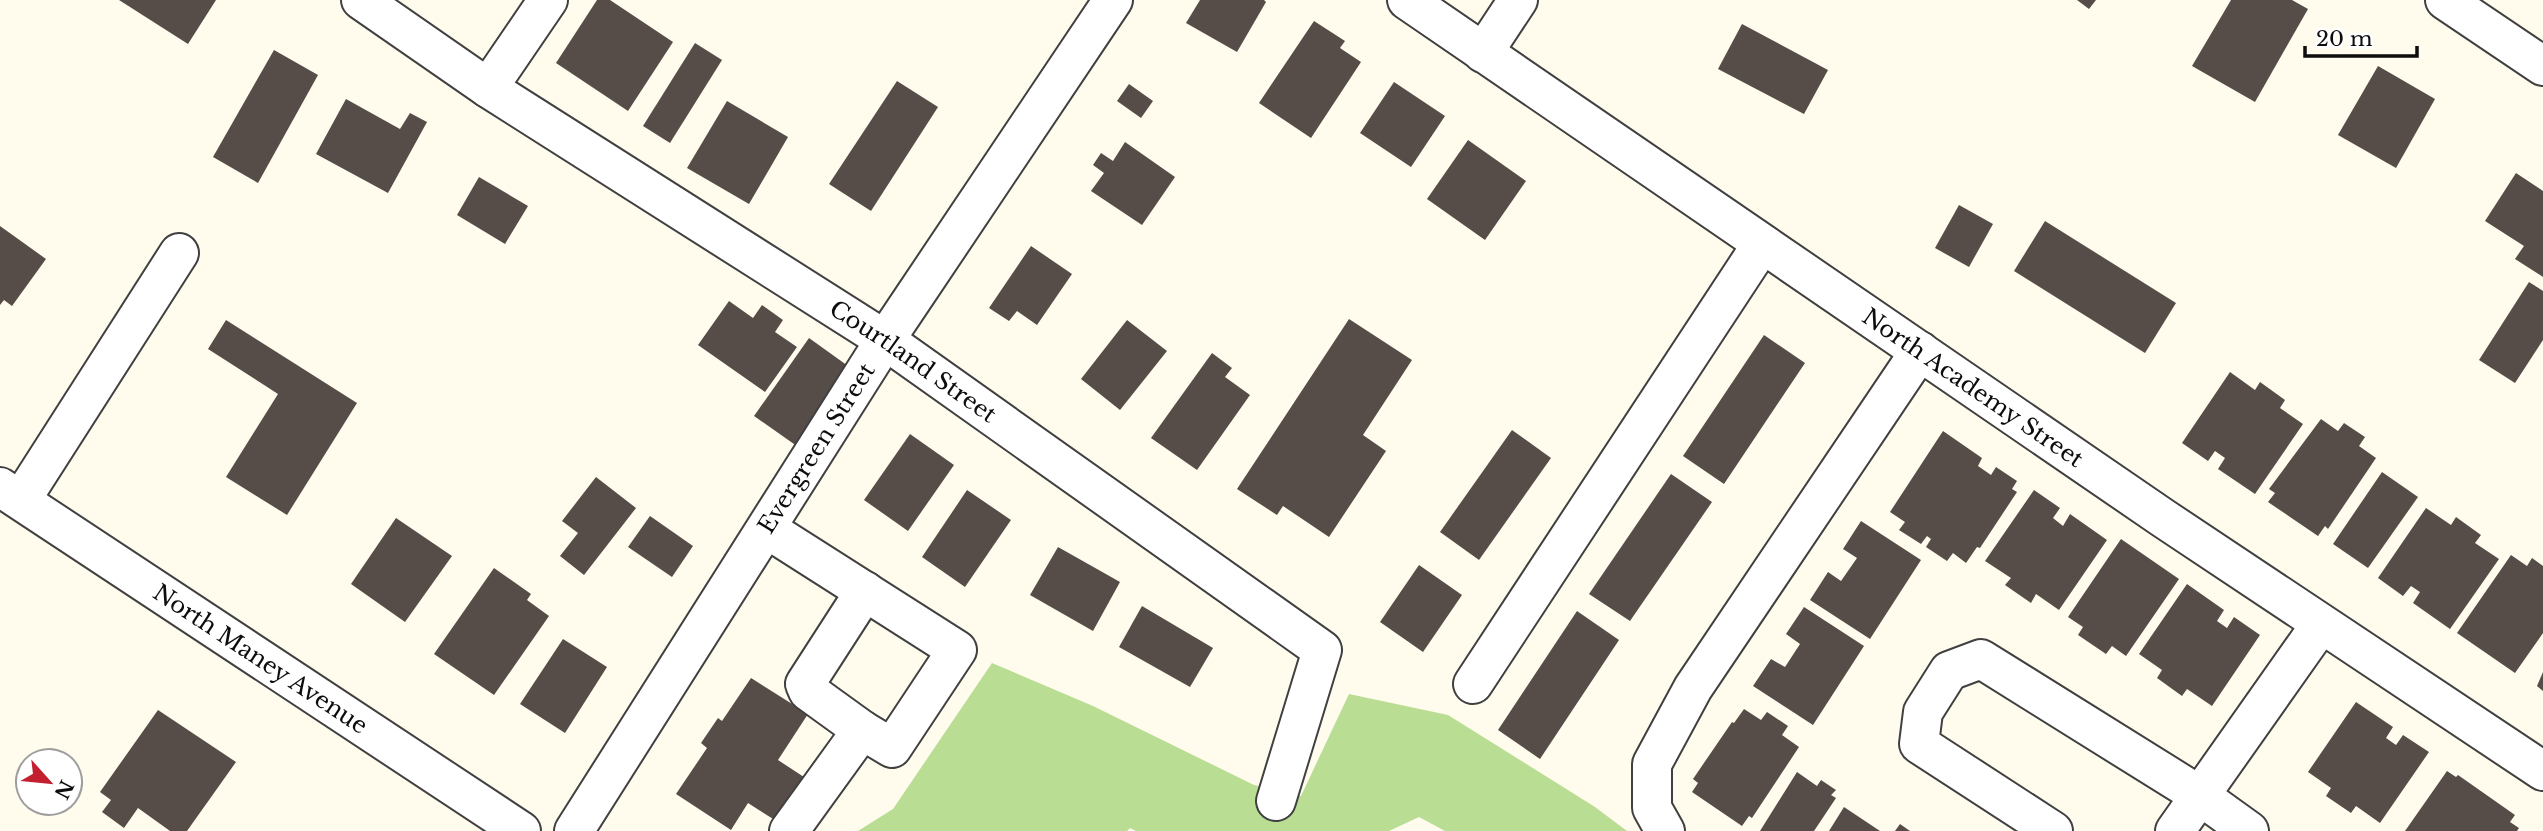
<svg xmlns="http://www.w3.org/2000/svg" width="2543" height="831" viewBox="0 0 2543 831" font-family="'Libre Baskerville',serif">
<style>
.forest{fill:#b8dd93}
.building{fill:#564d49}
.lines{fill:none;stroke-linecap:round;stroke-linejoin:round}
.minor-casing{stroke:#404040;stroke-width:42}
.minor{stroke:#fff;stroke-width:38}
.labels{text-anchor:middle;dominant-baseline:central;stroke-width:7;stroke-linejoin:round;paint-order:stroke}
.street-label{font-size:23px;fill:#0d0d0d;stroke:#fff}
</style>
<rect width="100%" height="100%" fill="#fffbed"/>
<path class="forest" d="M 992,663 L 1093,706 L 1254,785 L 1301,796 L 1349,694 L 1448,715 L 1595,807 L 1627,831 L 1445,831 L 1419,817 L 1389,831 L 1136,831 L 1130,828 L 1127,831 L 858,831 L 893,809 Z"/>
<g class="building">
<path d="M 119,0 L 216,0 L 188,44 Z"/>
<path d="M 597,0 L 610,0 L 673,42 L 628,111 L 556,63 Z"/>
<path d="M 1200,0 L 1264,0 L 1266,2 L 1237,52 L 1186,23 Z"/>
<path d="M 2077,0 L 2096,0 L 2089,9 Z"/>
<path d="M 2231,0 L 2292,0 L 2308,9 L 2255,102 L 2192,66 Z"/>
<path d="M 1314,21 L 1345,41 L 1340,48 L 1361,62 L 1311,138 L 1259,103 Z"/>
<path d="M 1742,24 L 1828,70 L 1804,114 L 1718,69 Z"/>
<path d="M 695,43 L 722,60 L 670,143 L 643,126 Z"/>
<path d="M 274,50 L 318,75 L 258,183 L 213,157 Z"/>
<path d="M 2378,66 L 2435,99 L 2396,168 L 2338,135 Z"/>
<path d="M 897,81 L 938,107 L 871,211 L 829,184 Z"/>
<path d="M 1394,82 L 1445,116 L 1411,167 L 1360,133 Z"/>
<path d="M 1129,84 L 1153,101 L 1141,118 L 1117,101 Z"/>
<path d="M 346,99 L 400,129 L 410,113 L 427,122 L 388,193 L 316,154 Z"/>
<path d="M 727,101 L 788,137 L 749,204 L 687,168 Z"/>
<path d="M 1468,140 L 1526,181 L 1485,240 L 1427,199 Z"/>
<path d="M 1125,142 L 1175,177 L 1142,225 L 1091,191 L 1104,173 L 1093,165 L 1101,153 L 1113,161 Z"/>
<path d="M 2516,173 L 2543,191 L 2543,277 L 2515,259 L 2524,246 L 2485,221 Z"/>
<path d="M 479,177 L 528,206 L 505,244 L 457,215 Z"/>
<path d="M 1959,205 L 1993,224 L 1969,267 L 1935,248 Z"/>
<path d="M 2045,221 L 2176,303 L 2145,353 L 2014,271 Z"/>
<path d="M 0,226 L 46,259 L 12,306 L 4,300 L 0,305 Z"/>
<path d="M 1031,246 L 1072,274 L 1037,325 L 1017,311 L 1009,321 L 989,308 Z"/>
<path d="M 2529,282 L 2543,291 L 2543,340 L 2515,383 L 2479,360 Z"/>
<path d="M 729,301 L 753,318 L 762,305 L 783,320 L 775,332 L 797,347 L 765,392 L 698,345 Z"/>
<path d="M 1349,319 L 1412,360 L 1363,435 L 1386,451 L 1329,537 L 1283,506 L 1277,515 L 1237,489 Z"/>
<path d="M 226,320 L 357,403 L 287,515 L 226,477 L 278,394 L 208,349 Z"/>
<path d="M 1127,320 L 1167,351 L 1120,410 L 1081,379 Z"/>
<path d="M 1764,335 L 1805,363 L 1724,484 L 1683,456 Z"/>
<path d="M 809,338 L 855,371 L 801,449 L 754,416 Z"/>
<path d="M 1212,353 L 1232,368 L 1225,377 L 1250,395 L 1197,470 L 1151,438 Z"/>
<path d="M 2230,372 L 2255,390 L 2260,382 L 2285,400 L 2280,408 L 2303,424 L 2255,494 L 2218,469 L 2225,458 L 2215,451 L 2208,461 L 2182,443 Z"/>
<path d="M 2321,419 L 2338,431 L 2344,423 L 2365,437 L 2359,446 L 2376,458 L 2328,529 L 2325,526 L 2318,536 L 2268,502 L 2275,493 L 2269,489 Z"/>
<path d="M 1512,430 L 1551,458 L 1479,560 L 1440,532 Z"/>
<path d="M 1943,431 L 1982,458 L 1978,466 L 1991,475 L 1996,467 L 2017,481 L 2012,489 L 2017,492 L 1980,548 L 1977,547 L 1966,563 L 1953,553 L 1947,561 L 1926,547 L 1931,539 L 1927,536 L 1921,544 L 1899,530 L 1905,522 L 1890,512 Z"/>
<path d="M 910,434 L 954,465 L 908,531 L 864,500 Z"/>
<path d="M 2382,472 L 2418,497 L 2368,568 L 2333,544 Z"/>
<path d="M 1671,474 L 1712,502 L 1630,621 L 1589,594 Z"/>
<path d="M 596,477 L 636,508 L 584,575 L 560,556 L 578,533 L 562,521 Z"/>
<path d="M 967,490 L 1011,520 L 965,587 L 922,557 Z"/>
<path d="M 2034,490 L 2060,508 L 2053,518 L 2063,526 L 2070,514 L 2107,540 L 2059,610 L 2036,594 L 2031,603 L 2005,585 L 2011,578 L 1985,561 Z"/>
<path d="M 2426,508 L 2451,525 L 2456,517 L 2481,535 L 2475,543 L 2499,559 L 2450,629 L 2413,603 L 2420,592 L 2411,586 L 2403,596 L 2378,578 Z"/>
<path d="M 650,516 L 693,546 L 672,577 L 628,547 Z"/>
<path d="M 396,518 L 452,556 L 405,622 L 351,584 Z"/>
<path d="M 1861,521 L 1921,560 L 1870,639 L 1810,600 L 1828,572 L 1841,581 L 1857,558 L 1843,549 Z"/>
<path d="M 2121,539 L 2179,579 L 2126,656 L 2112,646 L 2106,654 L 2078,635 L 2083,627 L 2068,617 Z"/>
<path d="M 1058,547 L 1120,582 L 1093,631 L 1030,595 Z"/>
<path d="M 2511,555 L 2527,566 L 2532,558 L 2543,566 L 2543,633 L 2515,673 L 2457,633 Z"/>
<path d="M 1419,565 L 1462,595 L 1423,652 L 1380,622 Z"/>
<path d="M 494,568 L 531,594 L 527,600 L 549,616 L 494,695 L 434,654 Z"/>
<path d="M 2187,584 L 2224,610 L 2217,621 L 2227,628 L 2234,617 L 2260,635 L 2212,706 L 2187,689 L 2182,696 L 2157,678 L 2162,670 L 2139,654 Z"/>
<path d="M 1142,606 L 1213,648 L 1190,687 L 1119,647 Z"/>
<path d="M 1804,607 L 1864,646 L 1813,725 L 1753,686 L 1771,659 L 1785,667 L 1800,644 L 1786,634 Z"/>
<path d="M 1577,611 L 1619,640 L 1540,759 L 1498,730 Z"/>
<path d="M 563,639 L 607,667 L 565,733 L 520,704 Z"/>
<path d="M 2543,672 L 2543,691 L 2537,686 Z"/>
<path d="M 751,678 L 808,714 L 778,760 L 810,781 L 781,824 L 748,803 L 731,830 L 676,794 L 707,748 L 701,743 L 718,718 L 722,721 Z"/>
<path d="M 2356,702 L 2393,727 L 2386,738 L 2396,745 L 2403,735 L 2429,752 L 2380,823 L 2356,806 L 2351,813 L 2326,796 L 2331,788 L 2308,772 Z"/>
<path d="M 1744,709 L 1761,720 L 1767,712 L 1788,726 L 1782,735 L 1799,747 L 1752,818 L 1749,816 L 1742,826 L 1692,792 L 1698,783 L 1693,779 L 1732,722 L 1734,723 Z"/>
<path d="M 158,710 L 236,762 L 187,831 L 170,831 L 138,808 L 124,828 L 102,812 L 111,800 L 100,792 Z"/>
<path d="M 2447,771 L 2456,777 L 2458,775 L 2515,815 L 2510,822 L 2519,828 L 2517,831 L 2405,831 Z"/>
<path d="M 1797,772 L 1817,786 L 1821,780 L 1836,790 L 1831,795 L 1836,798 L 1814,831 L 1760,831 Z"/>
<path d="M 1844,807 L 1880,831 L 1829,831 Z"/>
<path d="M 1900,824 L 1910,831 L 1895,831 Z"/>
</g>
<g class="lines">
<defs>
<g id="minor">
<path id="s1" d="M 361,0 L 488,88 L 885,340 L 1322,650 L 1276,801"/>
<path id="s2" d="M 1407,0 L 2163,518 L 2543,771"/>
<path d="M 2445,0 L 2543,66"/>
<path d="M 1483,53 L 1518,0"/>
<path d="M 488,88 L 548,0"/>
<path id="s3" d="M 0,487 L 521,831"/>
<path d="M 21,500 L 179,253"/>
<path d="M 767,529 L 957,650 L 892,748 L 862,730 L 789,831"/>
<path d="M 1473,684 L 1762,244"/>
<path d="M 862,730 L 808,691 L 805,684 L 865,591"/>
<path id="s4" d="M 574,831 L 885,340 L 1113,0"/>
<path d="M 1665,831 L 1652,808 L 1652,764 L 1693,688 L 1920,351"/>
<path d="M 2053,831 L 1919,744 L 1923,712 L 1949,671 L 1981,659 L 2199,795 L 2249,831"/>
<path d="M 2175,831 L 2321,624"/>
</g>
</defs>
<use href="#minor" class="minor-casing"/>
<use href="#minor" class="minor"/>
</g>
<g class="labels">
<g class="street-label">
<text stroke="none"><textPath href="#s1" startOffset="660">Courtland Street</textPath></text>
<text stroke="none"><textPath href="#s2" startOffset="686">North Academy Street</textPath></text>
<text stroke="none"><textPath href="#s4" startOffset="453">Evergreen Street</textPath></text>
<text stroke="none"><textPath href="#s3" startOffset="312">North Maney Avenue</textPath></text>
</g>
</g>
<g transform="translate(49 782) rotate(117)"><circle r="33" fill="#ffffff" stroke="#9e9e9e" stroke-width="2"/>
<path d="M0-5L12 26L0 18L-12 26Z" fill="#c41f2f"/>
<text y="-10" font-size="19" font-weight="bold" text-anchor="middle" fill="#0d0d0d">N</text>
</g>
<path d="M2305 46v10h112v-10" fill="none" stroke="#0d0d0d" stroke-width="3.5"/>
<text x="2316" y="46" font-size="21" fill="#0d0d0d" stroke="#ffffff" stroke-width="5" paint-order="stroke">20 m</text>
</svg>
